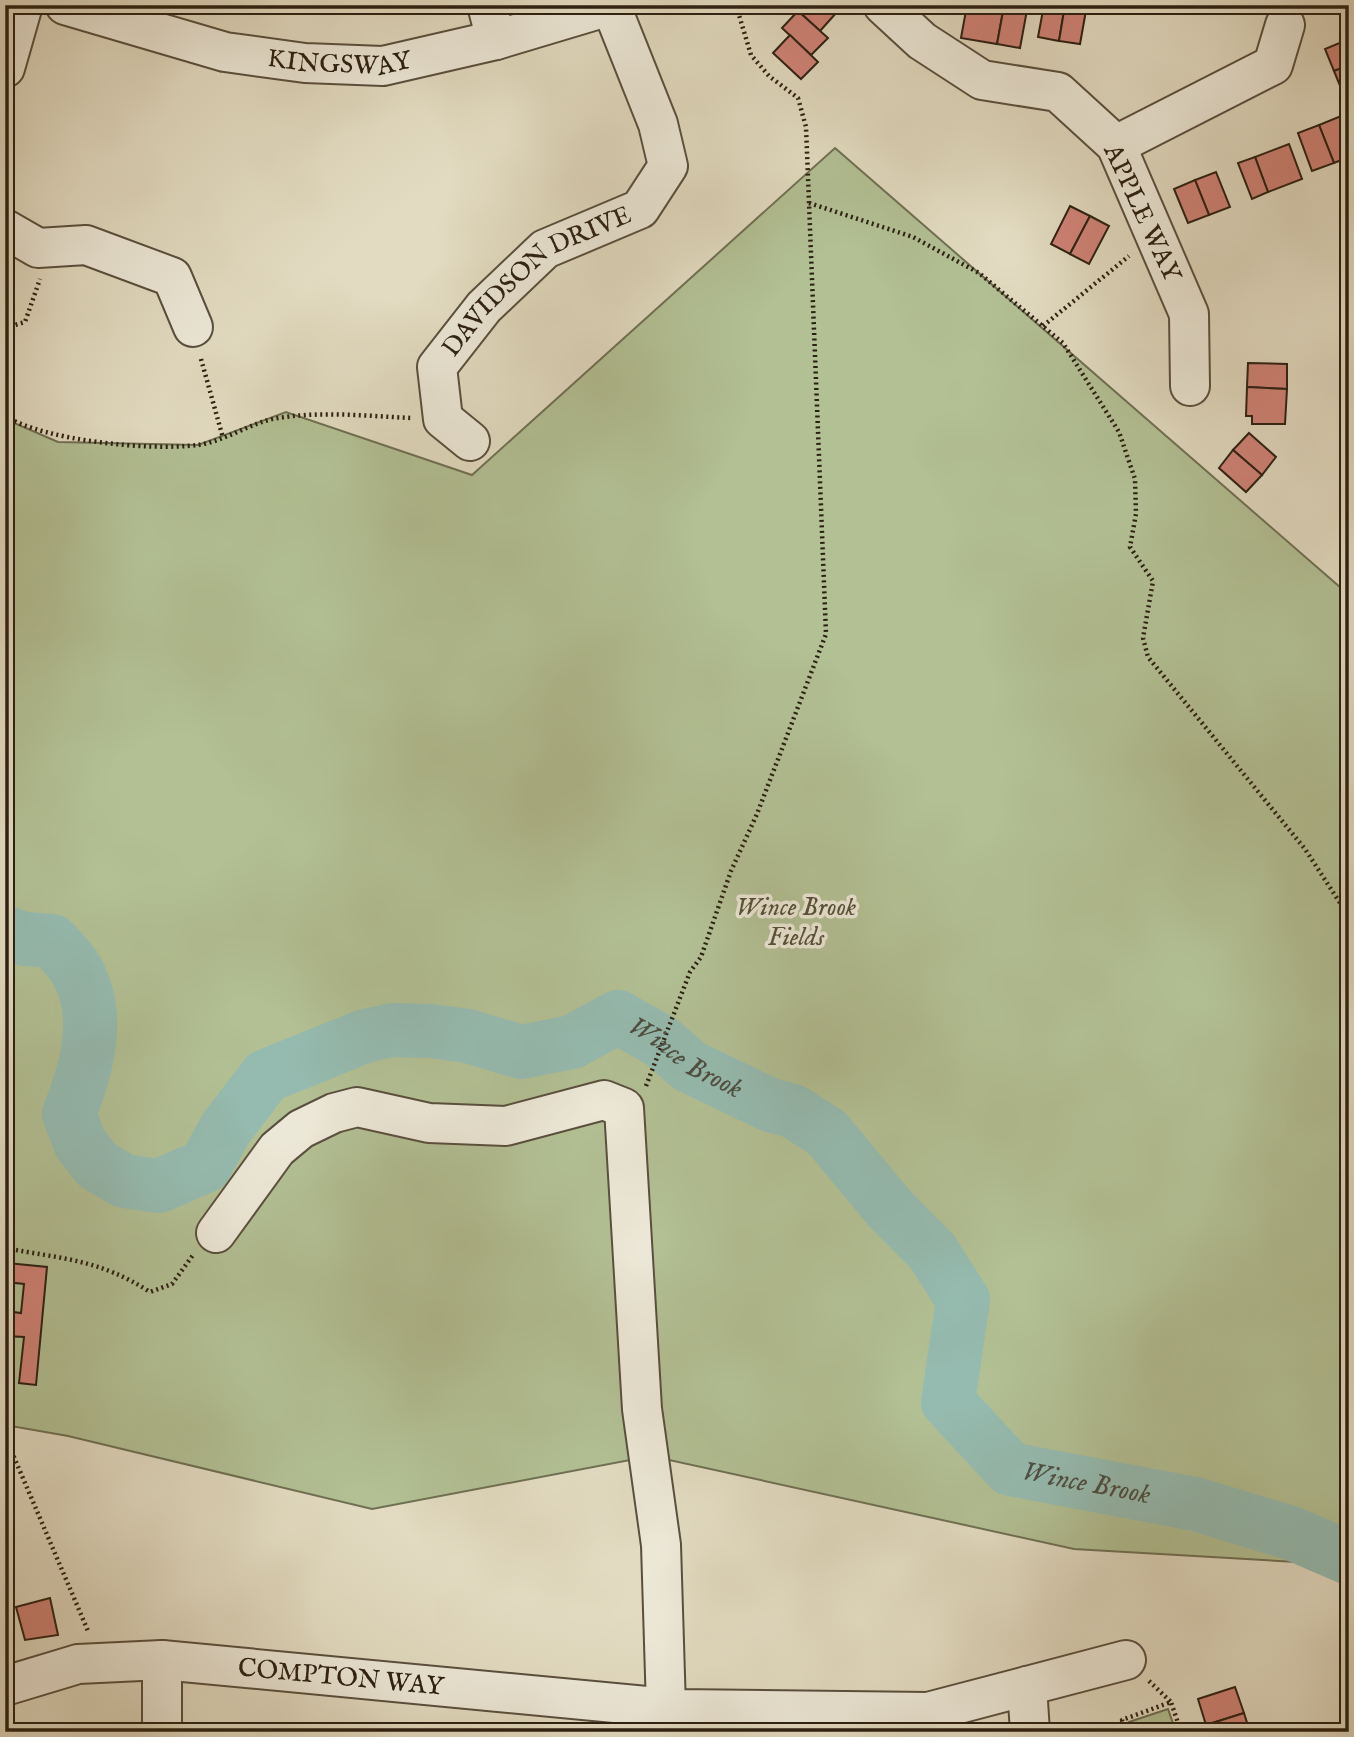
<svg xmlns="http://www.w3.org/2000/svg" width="1354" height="1737" viewBox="0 0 1354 1737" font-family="'IM FELL English',serif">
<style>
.green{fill:#b2c094;stroke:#6f7053;stroke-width:2}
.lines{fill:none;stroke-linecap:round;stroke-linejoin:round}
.river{stroke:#95bbb0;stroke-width:54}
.building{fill:#d08377;stroke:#2c2012;stroke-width:2}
.minor-casing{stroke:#5a4f3e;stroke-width:42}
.path{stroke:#2c2012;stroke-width:4.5;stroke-dasharray:2 3.5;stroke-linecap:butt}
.minor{stroke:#ece8d7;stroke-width:38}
.labels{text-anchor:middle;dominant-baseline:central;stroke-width:7;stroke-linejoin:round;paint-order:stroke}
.street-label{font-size:26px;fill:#2c2012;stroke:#ece8d7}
.park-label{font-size:26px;font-style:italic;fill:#545039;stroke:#ece8d7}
.water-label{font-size:28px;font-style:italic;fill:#4c4e41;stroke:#ece8d7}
</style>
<rect width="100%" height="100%" fill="#e2dbc1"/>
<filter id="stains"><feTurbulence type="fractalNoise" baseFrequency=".00286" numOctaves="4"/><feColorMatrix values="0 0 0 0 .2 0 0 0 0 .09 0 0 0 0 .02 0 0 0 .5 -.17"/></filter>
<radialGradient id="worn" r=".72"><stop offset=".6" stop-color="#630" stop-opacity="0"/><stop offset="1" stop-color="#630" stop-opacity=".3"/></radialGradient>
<g class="green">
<path d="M 835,148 L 1349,595 L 1349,1572 L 1314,1563 L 1074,1549 L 651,1456 L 372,1509 L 68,1436 L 5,1425 L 5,419 L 58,442 L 198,445 L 286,412 L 472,475 Z"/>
<path d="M 1168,1709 L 1176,1732 L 1132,1732 L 1129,1722 Z"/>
</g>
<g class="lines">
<path class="river" id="s1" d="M 5,932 L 24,939 L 52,941 C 60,950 71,960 77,971 C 102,1017 87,1068 69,1114 L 80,1143 L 97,1165 L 124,1181 L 159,1186 L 205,1166 L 226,1128 L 266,1076 L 365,1036 L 392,1030 L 431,1031 L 468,1036 L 521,1052 L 572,1042 L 618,1017 L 662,1042 L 689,1066 L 770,1105 L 793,1111 L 827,1133 L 890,1209 L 932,1251 L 963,1300 L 948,1402 L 1010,1469 L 1195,1504 L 1291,1533 L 1349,1558"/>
</g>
<g class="building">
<path d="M 792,5 L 830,5 L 837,12 L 820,31 Z"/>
<path d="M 967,5 L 1004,6 L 997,44 L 961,38 Z"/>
<path d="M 1044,5 L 1065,5 L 1059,41 L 1038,37 Z"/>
<path d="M 1065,5 L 1087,5 L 1080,44 L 1059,41 Z"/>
<path d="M 1004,6 L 1027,10 L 1020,48 L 997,44 Z"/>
<path d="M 798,11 L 828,38 L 811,55 L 782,28 Z"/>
<path d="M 790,35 L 818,62 L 801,79 L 773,53 Z"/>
<path d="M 1349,39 L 1349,65 L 1334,71 L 1325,49 Z"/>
<path d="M 1349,65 L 1349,91 L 1343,93 L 1334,71 Z"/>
<path d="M 1341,116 L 1349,136 L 1349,157 L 1334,163 L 1319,125 Z"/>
<path d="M 1319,125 L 1334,163 L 1312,171 L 1298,133 Z"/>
<path d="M 1289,144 L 1302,179 L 1268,192 L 1255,157 Z"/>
<path d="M 1255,157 L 1268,192 L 1252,199 L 1238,163 Z"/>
<path d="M 1216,172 L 1230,207 L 1209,215 L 1195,180 Z"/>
<path d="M 1195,180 L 1209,215 L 1188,223 L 1174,189 Z"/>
<path d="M 1070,206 L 1090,216 L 1070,254 L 1051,244 Z"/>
<path d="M 1090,216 L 1109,226 L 1089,264 L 1070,254 Z"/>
<path d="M 1248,363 L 1287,364 L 1287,389 L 1247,387 Z"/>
<path d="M 1247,387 L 1287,389 L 1285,424 L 1252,424 L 1252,416 L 1246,416 Z"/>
<path d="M 1249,433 L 1276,457 L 1262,475 L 1233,450 Z"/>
<path d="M 1233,450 L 1262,475 L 1246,492 L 1219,468 Z"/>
<path d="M 7,1263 L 47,1267 L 36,1385 L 19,1383 L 24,1337 L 5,1336 L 6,1311 L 21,1313 L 24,1284 L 6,1282 Z"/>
<path d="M 50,1598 L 58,1635 L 25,1640 L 16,1607 Z"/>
<path d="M 1235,1687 L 1244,1713 L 1206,1725 L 1198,1699 Z"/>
<path d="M 1244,1713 L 1250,1732 L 1208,1732 L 1206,1725 Z"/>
</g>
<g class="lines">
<defs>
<g id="minor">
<path id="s2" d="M 65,5 L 225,52 L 305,63 L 383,66 L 496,40 L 613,5"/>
<path d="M 487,5 L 496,40"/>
<path d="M 883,5 L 922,41 L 982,80 L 1058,92 L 1116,145 L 1189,314 L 1190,386"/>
<path d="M 5,68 L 23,5"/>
<path d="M 1116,145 L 1273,65 L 1285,25"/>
<path d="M 5,229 L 38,248 L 86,245 L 172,277 L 193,327"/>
<path id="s3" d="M 470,441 L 443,419 L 437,367 L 484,307 L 545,249 L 640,209 L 668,166 L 658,124 L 611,6"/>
<path d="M 216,1233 L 277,1149 L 301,1129 L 334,1113 L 357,1107 L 429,1123 L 506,1126 L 604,1100 L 624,1108 L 642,1409 L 661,1545 L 666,1708"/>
<path d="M 162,1660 L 162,1732"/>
<path id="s4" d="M 5,1686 L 78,1664 L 162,1660 L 678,1709 L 928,1712 L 1126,1660"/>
<path d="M 1027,1686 L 1030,1732"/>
</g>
</defs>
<use href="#minor" class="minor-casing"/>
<g class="path">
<path d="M 809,203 L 913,237 L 979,273 L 1063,343 L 1119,432 L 1135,479 L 1136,514 L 1130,547 L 1153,581 L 1143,638 L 1148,657 L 1305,849 L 1344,909 L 1349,928"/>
<path d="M 1043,326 L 1129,256"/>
<path d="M 5,328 L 25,322 L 40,279"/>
<path d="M 201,359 L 223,438"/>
<path d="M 5,416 C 46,441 149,451 198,445 C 226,441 251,422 278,418 C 322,411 367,416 411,418"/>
<path d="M 646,1086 L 690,972 L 701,957 L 731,871 L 757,814 L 826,634 L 806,127 L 798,98 L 769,76 L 751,55 L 736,5"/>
<path d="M 5,1248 C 62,1259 99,1259 150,1292 L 172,1284 L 193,1255"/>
<path d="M 5,1436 L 88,1631"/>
<path d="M 1149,1681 L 1171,1702"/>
<path d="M 1126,1732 L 1122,1720 L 1171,1702 L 1181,1732"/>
</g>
<use href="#minor" class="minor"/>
</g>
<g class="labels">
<g class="street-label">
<text stroke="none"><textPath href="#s2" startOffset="282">KINGSWAY</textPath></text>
<text transform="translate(1142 213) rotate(65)">APPLE WAY</text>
<text stroke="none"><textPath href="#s3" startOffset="222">DAVIDSON DRIVE</textPath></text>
<text stroke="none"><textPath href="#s4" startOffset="340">COMPTON WAY</textPath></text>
</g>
<g class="park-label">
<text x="796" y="907">Wince Brook<tspan x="796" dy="30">Fields</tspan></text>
</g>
<g class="water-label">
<text stroke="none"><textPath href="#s1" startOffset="970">Wince Brook</textPath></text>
<text stroke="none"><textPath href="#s1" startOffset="1620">Wince Brook</textPath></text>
</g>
</g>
<rect width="1354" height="1737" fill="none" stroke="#e2dbc1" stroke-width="28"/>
<rect x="7" y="7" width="1340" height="1723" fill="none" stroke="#2c2012" stroke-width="3.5"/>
<rect x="14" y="14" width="1326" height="1709" fill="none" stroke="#2c2012" stroke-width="2"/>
<rect width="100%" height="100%" filter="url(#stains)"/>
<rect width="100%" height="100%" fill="url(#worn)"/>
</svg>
